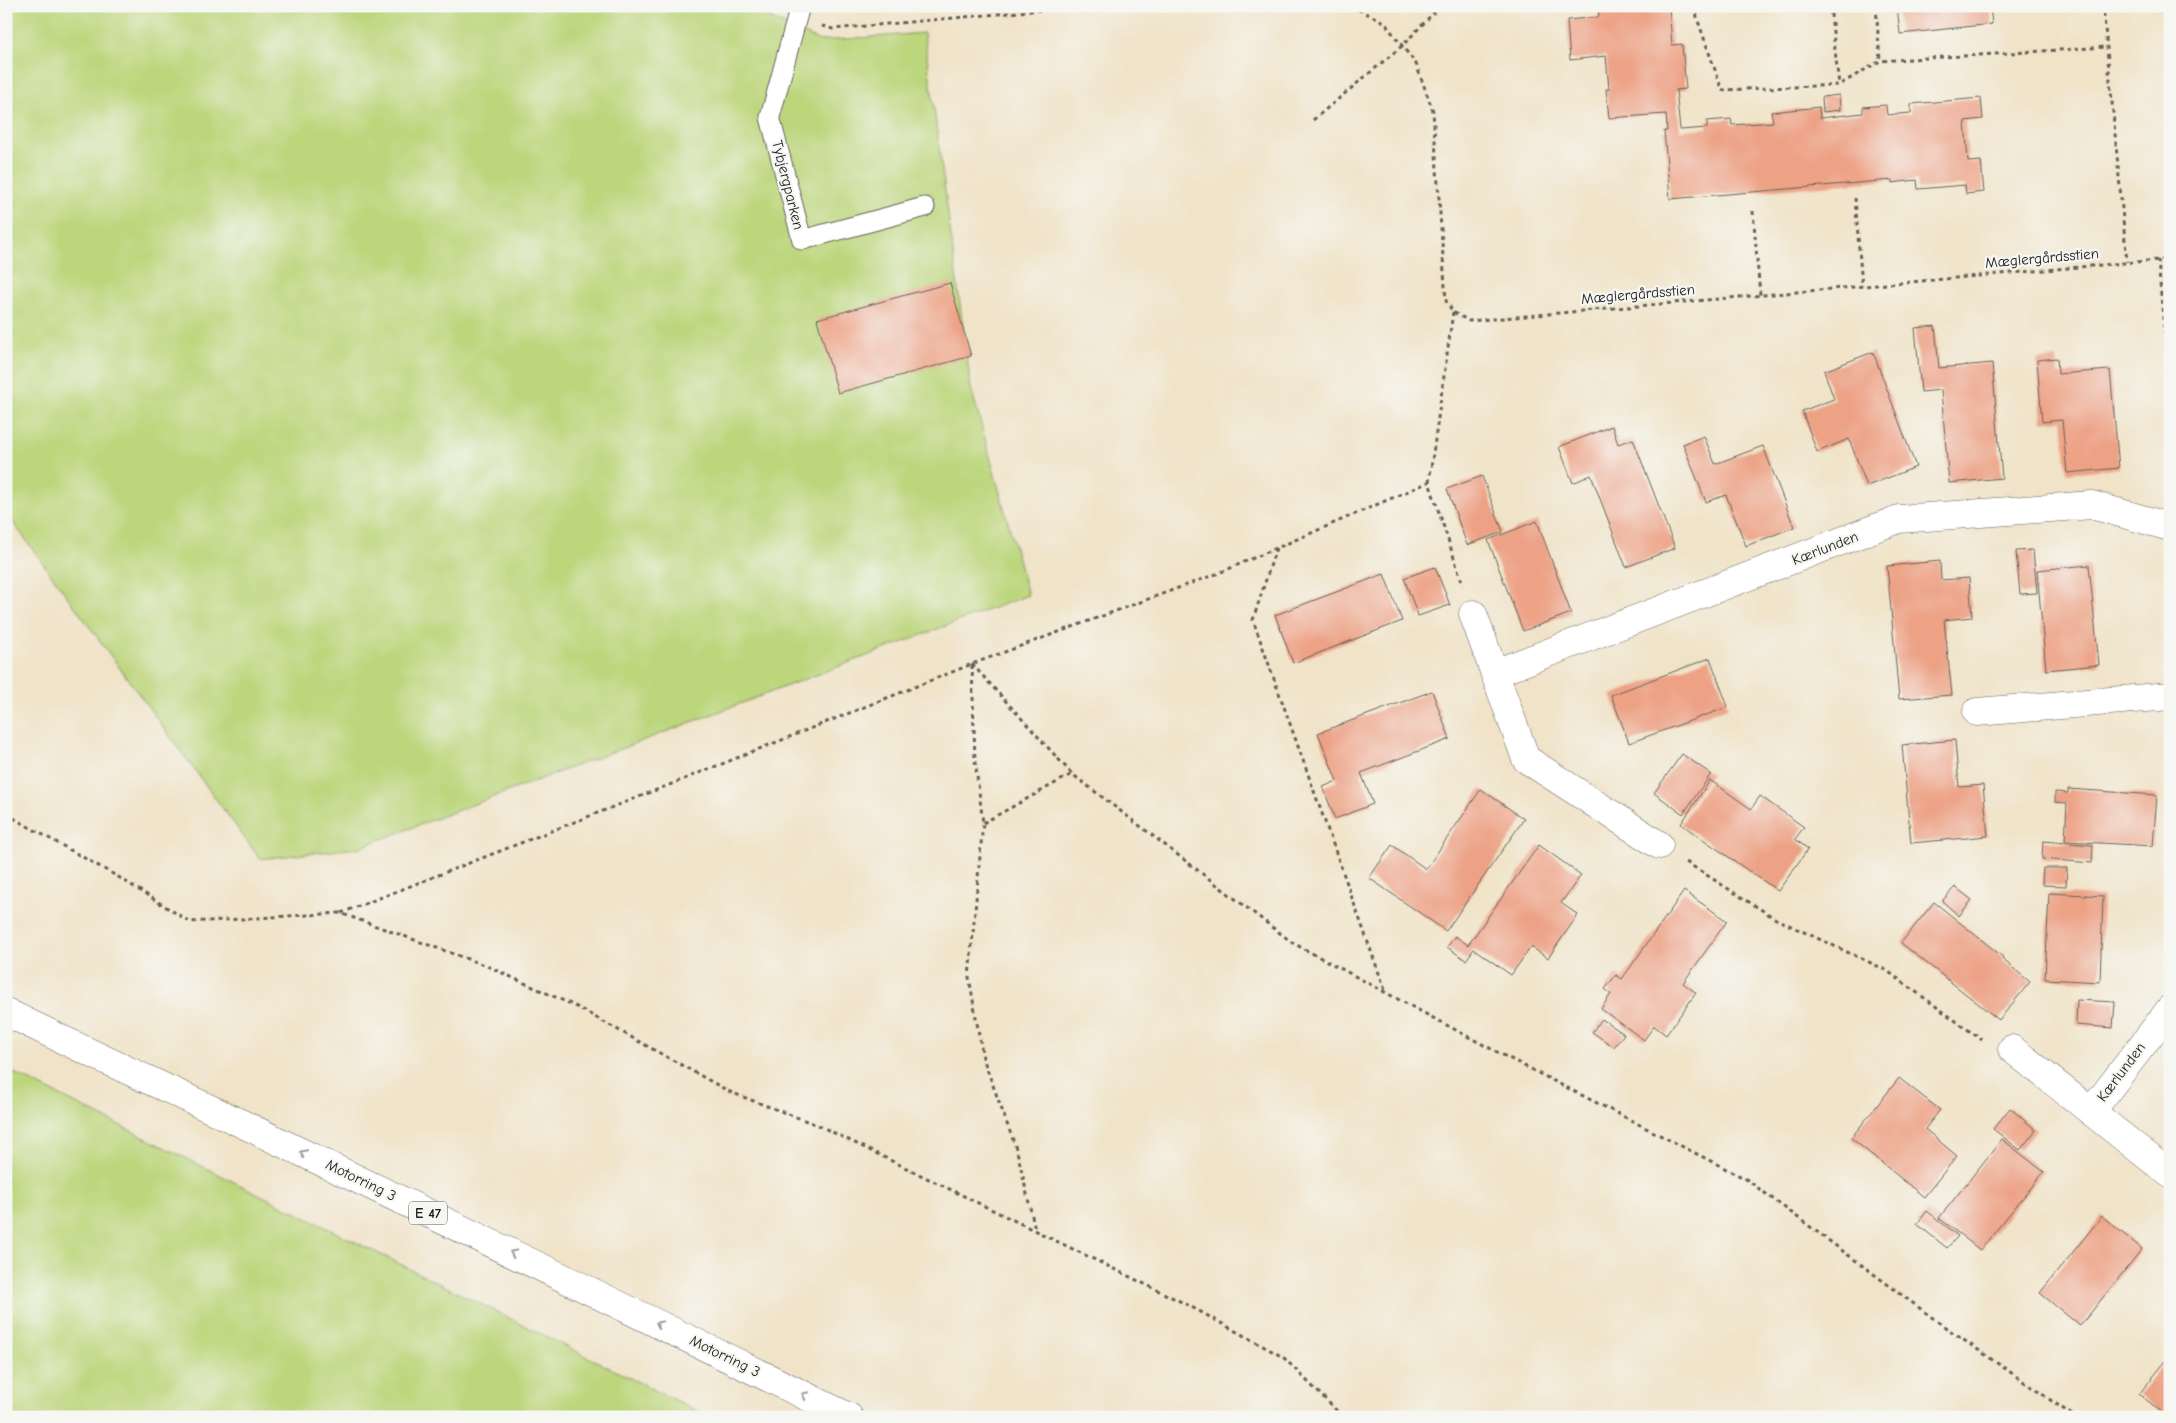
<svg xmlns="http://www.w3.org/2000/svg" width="2176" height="1423" viewBox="0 0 2176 1423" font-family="'Comic Neue',sans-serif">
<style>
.green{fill:#bcd67b;stroke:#6c794c}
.building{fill:#eda286}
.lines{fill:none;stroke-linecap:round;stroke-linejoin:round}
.lane-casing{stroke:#666258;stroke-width:21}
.street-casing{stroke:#666258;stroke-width:29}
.highway-casing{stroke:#666258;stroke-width:29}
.path{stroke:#666258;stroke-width:3;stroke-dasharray:4 4;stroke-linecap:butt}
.lane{stroke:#fff;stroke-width:19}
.street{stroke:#fff;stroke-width:28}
.highway{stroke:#fff;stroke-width:28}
.oneway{stroke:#999}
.labels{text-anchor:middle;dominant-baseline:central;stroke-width:4.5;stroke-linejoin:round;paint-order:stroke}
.shield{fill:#f6f6f2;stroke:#5d5d5c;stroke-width:1}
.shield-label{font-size:14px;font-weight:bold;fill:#1c1c1c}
.street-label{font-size:15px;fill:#1c1c1c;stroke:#f6f6f2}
</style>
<rect width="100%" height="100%" fill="#f6f6f2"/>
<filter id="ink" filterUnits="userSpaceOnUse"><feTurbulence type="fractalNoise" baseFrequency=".02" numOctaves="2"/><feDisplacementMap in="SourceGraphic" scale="10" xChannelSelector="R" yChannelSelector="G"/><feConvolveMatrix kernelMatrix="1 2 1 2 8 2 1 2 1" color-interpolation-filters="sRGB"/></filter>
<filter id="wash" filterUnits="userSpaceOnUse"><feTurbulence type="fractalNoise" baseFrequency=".0096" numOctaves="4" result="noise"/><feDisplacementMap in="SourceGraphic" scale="20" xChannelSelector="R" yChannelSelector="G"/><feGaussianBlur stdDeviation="1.12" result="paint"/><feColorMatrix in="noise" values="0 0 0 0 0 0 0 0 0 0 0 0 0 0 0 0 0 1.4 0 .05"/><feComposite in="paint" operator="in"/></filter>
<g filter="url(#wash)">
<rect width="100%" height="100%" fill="#f0e3c8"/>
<g class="green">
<path d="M 6,6 L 733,6 L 761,14 L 820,41 L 924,33 L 971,388 L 1028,595 L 358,848 L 260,859 L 6,513 Z"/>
<path d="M 6,1069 L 709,1417 L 6,1417 Z"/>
</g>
<g id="blocks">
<g class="building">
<path d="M 1598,6 L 1669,6 L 1672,45 L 1682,44 L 1686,89 L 1676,90 L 1680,130 L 1707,128 L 1707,121 L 1731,119 L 1732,125 L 1773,122 L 1771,112 L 1819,107 L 1820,118 L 1863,113 L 1863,107 L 1886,105 L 1887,115 L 1911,113 L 1911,104 L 1981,98 L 1983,119 L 1965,121 L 1968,162 L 1981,161 L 1984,192 L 1966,194 L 1965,185 L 1918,189 L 1917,180 L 1892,183 L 1892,180 L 1670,199 L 1664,131 L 1667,131 L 1666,114 L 1609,118 L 1606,89 L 1609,89 L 1606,56 L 1570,60 L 1567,20 L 1599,17 Z"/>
<path d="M 1897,6 L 1990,6 L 1992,24 L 1900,34 Z"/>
<path d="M 1839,95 L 1840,110 L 1823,112 L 1822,97 Z"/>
<path d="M 950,283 L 971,356 L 838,393 L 817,319 Z"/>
<path d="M 1935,326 L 1939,368 L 1992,363 L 2002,478 L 1949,483 L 1941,390 L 1921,392 L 1915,328 Z"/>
<path d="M 1873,352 L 1916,467 L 1867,486 L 1849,439 L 1817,452 L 1802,411 L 1834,399 L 1824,371 Z"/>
<path d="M 2057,358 L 2058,374 L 2110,370 L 2119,468 L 2067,473 L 2062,420 L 2042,422 L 2037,360 Z"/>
<path d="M 1612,426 L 1618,444 L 1633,439 L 1675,548 L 1626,567 L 1591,475 L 1573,483 L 1559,447 Z"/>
<path d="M 1704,436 L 1715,464 L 1763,446 L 1794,527 L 1746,546 L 1726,495 L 1706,502 L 1683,444 Z"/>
<path d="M 1482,476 L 1503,532 L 1467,545 L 1447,489 Z"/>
<path d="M 1537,521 L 1571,613 L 1523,631 L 1488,540 Z"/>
<path d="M 2033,550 L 2037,593 L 2020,594 L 2016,551 Z"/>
<path d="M 1940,561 L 1941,580 L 1969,578 L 1972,617 L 1944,620 L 1952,695 L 1899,699 L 1887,566 Z"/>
<path d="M 2089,565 L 2099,665 L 2046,670 L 2037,570 Z"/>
<path d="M 1435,567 L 1450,605 L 1418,616 L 1404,578 Z"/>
<path d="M 1384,574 L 1402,621 L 1293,663 L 1275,615 Z"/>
<path d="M 1710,658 L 1728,707 L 1629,743 L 1611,695 Z"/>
<path d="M 1432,691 L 1450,739 L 1361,773 L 1373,804 L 1335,819 L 1323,787 L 1337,781 L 1318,733 Z"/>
<path d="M 1955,740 L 1959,787 L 1983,785 L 1988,836 L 1911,843 L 1902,745 Z"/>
<path d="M 1682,754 L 1711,774 L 1683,814 L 1654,793 Z"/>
<path d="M 1710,780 L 1751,809 L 1760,796 L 1804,827 L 1795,839 L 1808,849 L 1778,891 L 1681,824 Z"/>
<path d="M 1481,789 L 1524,819 L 1446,931 L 1369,878 L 1392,845 L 1426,869 Z"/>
<path d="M 2068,789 L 2157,795 L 2153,846 L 2065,841 L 2067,803 L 2055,802 L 2055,792 L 2068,793 Z"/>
<path d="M 2043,841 L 2093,845 L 2092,863 L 2042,859 Z"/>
<path d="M 1539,845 L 1581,875 L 1561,903 L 1578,915 L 1548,958 L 1531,947 L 1511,975 L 1474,949 L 1466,960 L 1447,947 L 1455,936 L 1468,945 Z"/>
<path d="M 2043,868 L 2067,868 L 2066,886 L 2042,885 Z"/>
<path d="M 1955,887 L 1972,900 L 1959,916 L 1942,901 Z"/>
<path d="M 1684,891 L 1727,921 L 1683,983 L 1696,993 L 1666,1035 L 1654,1026 L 1644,1040 L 1601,1009 L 1611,994 L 1605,989 L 1616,975 L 1622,979 Z"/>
<path d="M 2049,893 L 2103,896 L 2100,982 L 2045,979 Z"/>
<path d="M 1934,902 L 2003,957 L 2002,959 L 2030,982 L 1999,1020 L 1901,943 Z"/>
<path d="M 2077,1000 L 2115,1002 L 2113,1028 L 2076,1025 Z"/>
<path d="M 1602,1019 L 1624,1034 L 1614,1047 L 1592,1032 Z"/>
<path d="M 1899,1078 L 1940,1110 L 1925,1129 L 1957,1156 L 1924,1197 L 1851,1138 Z"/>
<path d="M 2010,1108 L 2036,1130 L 2020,1150 L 1993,1129 Z"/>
<path d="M 2002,1139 L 2044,1172 L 1980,1250 L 1939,1218 Z"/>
<path d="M 1927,1211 L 1958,1236 L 1947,1248 L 1917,1224 Z"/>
<path d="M 2102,1216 L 2142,1249 L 2080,1326 L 2040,1293 Z"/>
<path d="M 2170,1356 L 2170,1417 L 2168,1417 L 2139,1394 Z"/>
</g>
</g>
</g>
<g filter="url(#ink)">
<use href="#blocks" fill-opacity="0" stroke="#666258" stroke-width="1"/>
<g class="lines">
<defs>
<path id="lane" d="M 800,6 L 770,117 L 802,240 L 925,207"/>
<g id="street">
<path d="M 1473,614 L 1526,759 L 1659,845"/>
<path d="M 1495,673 L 1899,519 L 2092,505 L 2170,527"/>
<path d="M 1977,712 L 2170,696"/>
<path d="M 2012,1049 L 2170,1174"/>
<path d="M 2091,1112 L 2170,1009"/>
</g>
<path id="highway" d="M 6,1012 C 96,1057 187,1097 278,1141 C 469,1232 659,1324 849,1417"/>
</defs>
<use href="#lane" class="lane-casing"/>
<use href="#street" class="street-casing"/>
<use href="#highway" class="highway-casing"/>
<g class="path">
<path d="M 745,6 L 749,6"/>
<path d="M 1351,6 L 1384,22 L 1416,64 L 1433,111 L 1446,301 L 1453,312 L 1469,321 L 2170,259"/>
<path d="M 1696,6 L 1697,18 L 1722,90 L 1839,85 L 1880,61 L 2107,47"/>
<path d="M 1830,6 L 1839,85"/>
<path d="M 1876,6 L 1880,61"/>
<path d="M 2103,6 L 2127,262"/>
<path d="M 822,26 L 833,29 L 1085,6"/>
<path d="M 1313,120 L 1402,46 L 1440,6"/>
<path d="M 1855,198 L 1862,286"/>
<path d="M 1753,211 L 1760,295"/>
<path d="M 2158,260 L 2170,398"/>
<path d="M 1453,312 L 1429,482 L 1463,585"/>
<path d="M 1276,548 L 1253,620 L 1386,993"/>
<path d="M 972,664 L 1072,774 L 1293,943 L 1495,1051 L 1746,1179 L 1945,1327 L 2075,1417"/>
<path d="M 972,665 L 975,760 L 983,823 L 969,977 L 983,1058 L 1017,1151 L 1035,1229"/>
<path d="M 6,814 L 120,878 L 190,922 L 340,913 L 487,966 L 575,1006 L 730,1092 L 820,1126 L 1186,1304 L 1283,1357 L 1343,1417"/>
<path d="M 983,823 L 1072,774"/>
<path d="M 1686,862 L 1776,919 L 1886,970 L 1982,1040"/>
<path d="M 341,913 L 654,791 L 972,664 L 1219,573 L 1429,482"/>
</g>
<use href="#lane" class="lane"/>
<use href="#street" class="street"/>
<use href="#highway" class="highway"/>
</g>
<defs><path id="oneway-chevron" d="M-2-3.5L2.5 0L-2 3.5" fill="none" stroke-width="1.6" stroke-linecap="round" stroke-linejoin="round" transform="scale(1.25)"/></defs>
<g class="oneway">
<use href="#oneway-chevron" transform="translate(303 1153) rotate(-154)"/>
<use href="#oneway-chevron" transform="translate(513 1253) rotate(-154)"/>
<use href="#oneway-chevron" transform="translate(659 1324) rotate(-154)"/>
<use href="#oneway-chevron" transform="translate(805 1395) rotate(-154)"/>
</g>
</g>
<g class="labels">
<rect class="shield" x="409" y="1201.5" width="38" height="23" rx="4"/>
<g class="shield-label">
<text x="428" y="1213">E 47</text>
</g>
<g class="street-label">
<text transform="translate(788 185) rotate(76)">Tybjergparken</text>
<text transform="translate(2042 258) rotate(-5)">Mæglergårdsstien</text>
<text transform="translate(1638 294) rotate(-5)">Mæglergårdsstien</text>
<text transform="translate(1825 548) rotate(-21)">Kærlunden</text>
<text transform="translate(2121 1072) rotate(-53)">Kærlunden</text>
<text transform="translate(361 1180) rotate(26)">Motorring 3</text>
<text transform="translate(725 1356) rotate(26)">Motorring 3</text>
</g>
</g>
<rect width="2176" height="1423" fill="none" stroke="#f6f6f2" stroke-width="25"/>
</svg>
